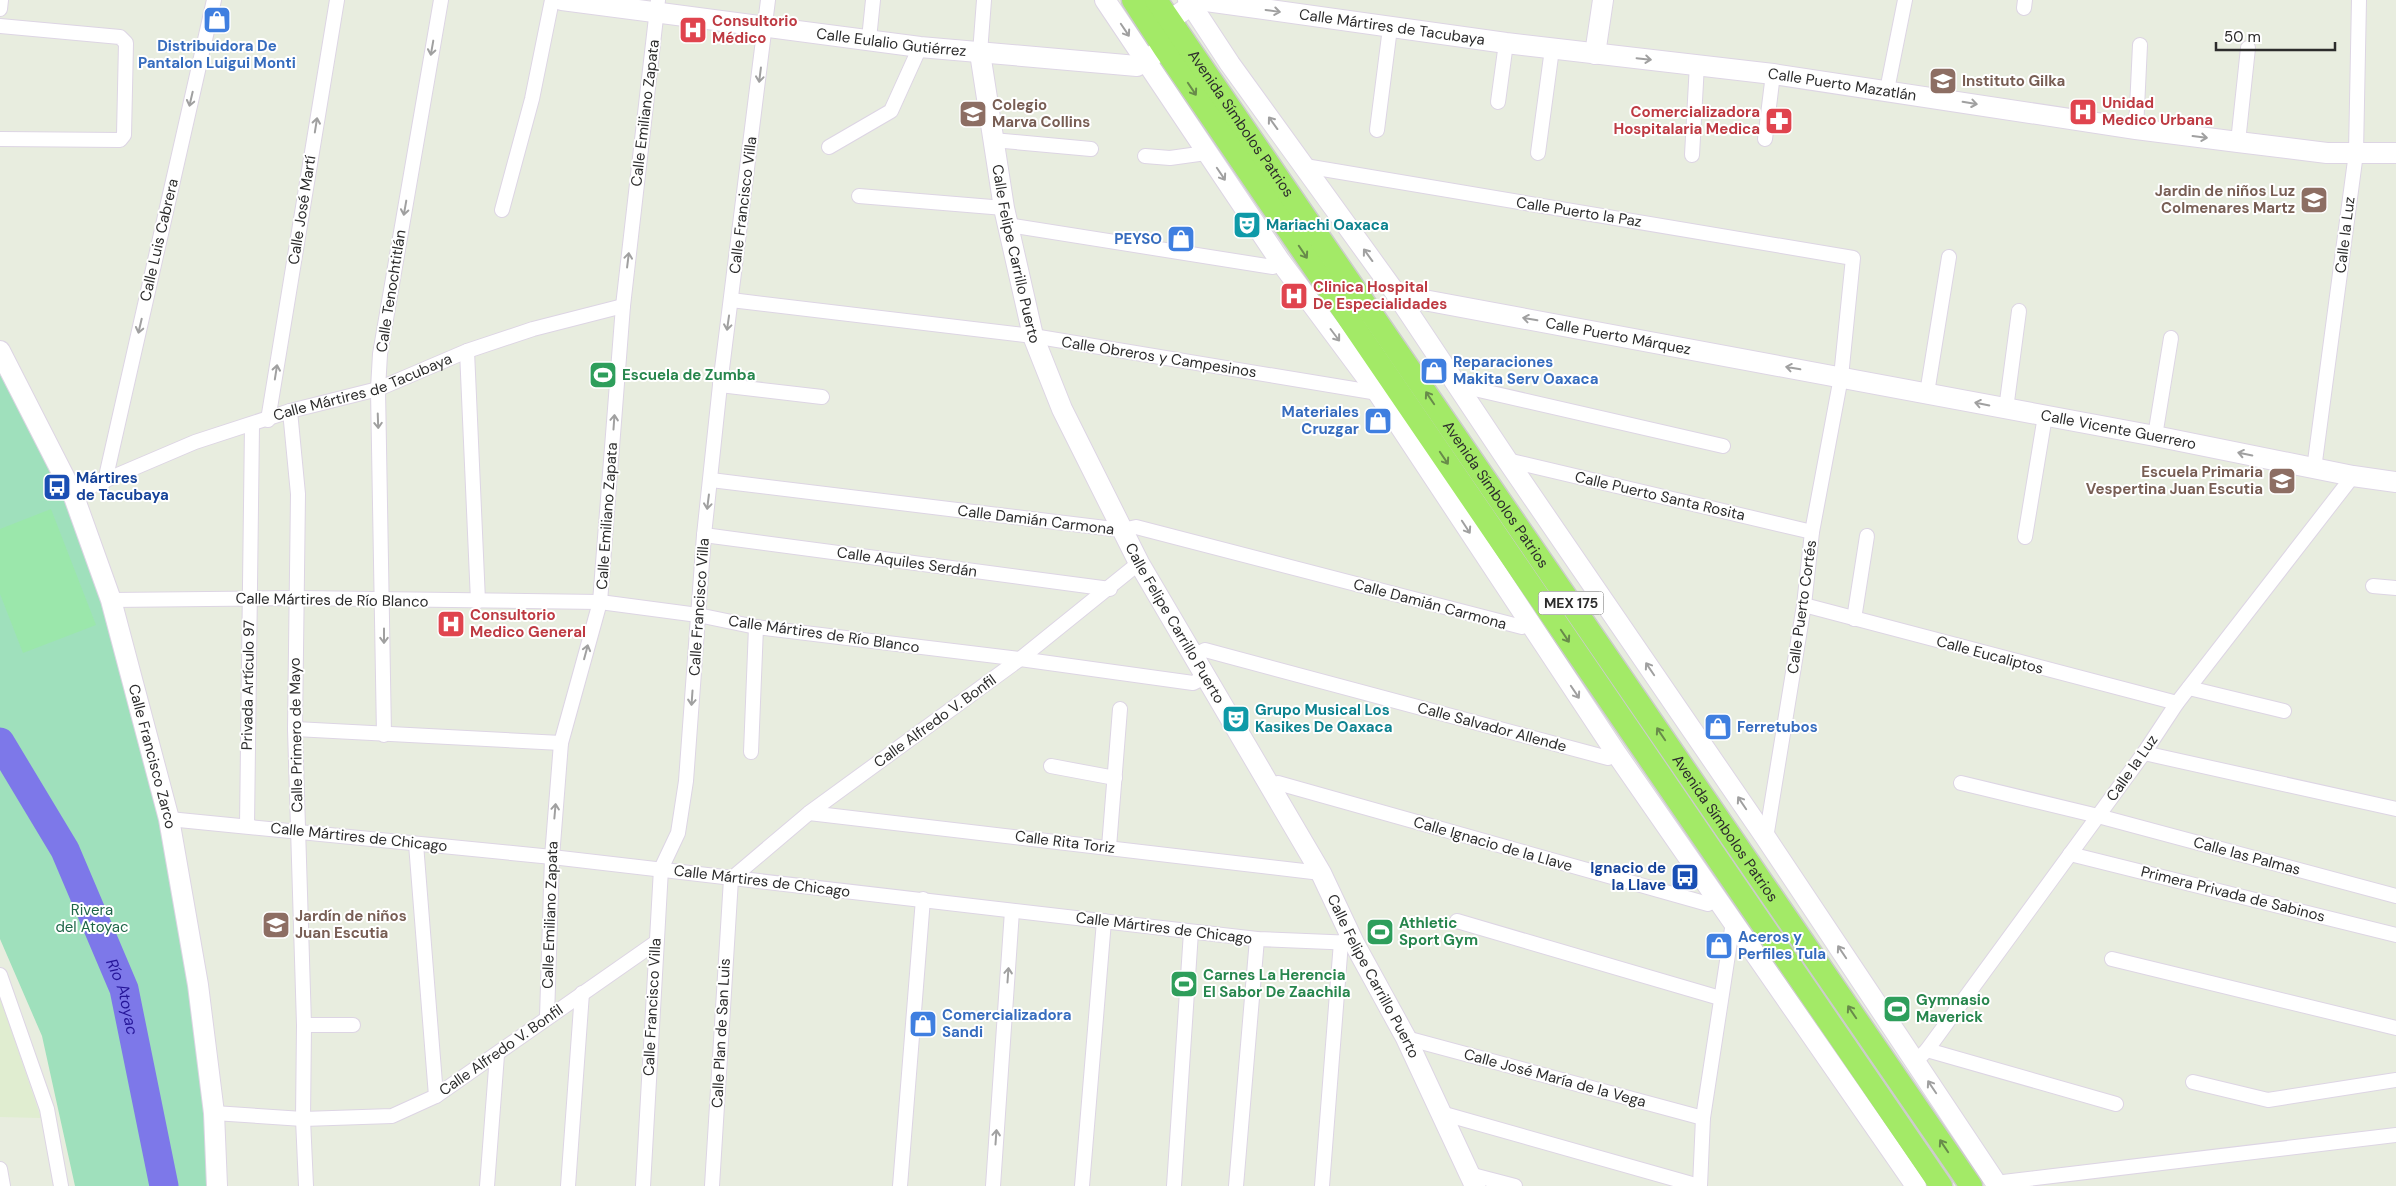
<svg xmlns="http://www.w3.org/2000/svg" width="2396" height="1186" viewBox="0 0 2396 1186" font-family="'DM Sans',sans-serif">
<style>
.education{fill:#e0edd0}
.green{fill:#9fe0bc}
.pitch{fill:#9be7ab}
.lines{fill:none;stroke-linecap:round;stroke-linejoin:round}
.river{stroke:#7d78e9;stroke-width:29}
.street-casing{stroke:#ddd5e4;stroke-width:16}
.secondary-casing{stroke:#ddd5e4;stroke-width:22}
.primary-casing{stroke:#ccc;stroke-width:25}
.street{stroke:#fff;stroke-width:14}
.secondary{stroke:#fff;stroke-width:20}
.primary{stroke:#a3ea67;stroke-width:22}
.oneway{stroke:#a0a0a0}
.oneway2{stroke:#688b4a}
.labels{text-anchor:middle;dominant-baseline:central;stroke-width:4;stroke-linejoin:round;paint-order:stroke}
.shield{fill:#fff;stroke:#6b6b6b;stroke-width:1}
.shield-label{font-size:14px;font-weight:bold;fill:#2c2c2c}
.health-label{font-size:15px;font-weight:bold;fill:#be3a42;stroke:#fff;text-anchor:start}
.street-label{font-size:15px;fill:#2c2c2c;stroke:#fff}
.shop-label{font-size:15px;font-weight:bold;fill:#366cbe;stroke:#fff;text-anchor:start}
.education-label{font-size:15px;font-weight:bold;fill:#785e54;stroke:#fff;text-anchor:start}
.culture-label{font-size:15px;font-weight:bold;fill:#0d838f;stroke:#fff;text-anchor:start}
.leisure-label{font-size:15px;font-weight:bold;fill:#27864d;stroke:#fff;text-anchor:start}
.transit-label{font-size:15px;font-weight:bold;fill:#164399;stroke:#fff;text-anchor:start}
.park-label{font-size:15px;fill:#1f6748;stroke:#fff}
.water-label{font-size:16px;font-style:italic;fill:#251598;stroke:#fff}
</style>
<rect width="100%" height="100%" fill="#e8eddf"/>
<path class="education" d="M 0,997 L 41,1118 L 0,1117 Z"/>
<path class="green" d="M 0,358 L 73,494 L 169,819 L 214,1186 L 75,1186 L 42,1036 L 0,939 Z"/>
<path class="pitch" d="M 51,509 L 96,625 L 23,653 L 0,594 L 0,529 Z"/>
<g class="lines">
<path class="river" id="s1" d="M 0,742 L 65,850 L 124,989 L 164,1186"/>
<defs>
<g id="street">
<path d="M 2024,8 L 2025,0"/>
<path d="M 0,9 L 1,0"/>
<path d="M 0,26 L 120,37 L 126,43 L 124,135 L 120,140 L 0,139"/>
<path d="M 869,39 L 873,0"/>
<path d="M 980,53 L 984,0"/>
<path d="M 1887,90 L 1905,0"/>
<path d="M 1498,102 L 1506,43"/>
<path d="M 2136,129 L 2140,45"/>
<path d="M 1377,130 L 1390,28"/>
<path d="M 1765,139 L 1773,74"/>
<path d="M 993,140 L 1091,149"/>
<path d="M 2238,142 L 2248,48"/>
<path d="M 829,147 L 891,111 L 920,47"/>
<path d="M 1538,153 L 1552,49"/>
<path d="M 1692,155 L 1697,64"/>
<path d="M 1145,156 L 1170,158 L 1206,153"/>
<path d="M 1305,166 L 1853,258 L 1841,377 L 1812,532 L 1804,605 L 1766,838"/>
<path d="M 859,196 L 1004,208"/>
<path d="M 502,210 L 532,99 L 552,0"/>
<path d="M 1008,225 L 1273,267 L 1280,261"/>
<path d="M 731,300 L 1033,336 L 1378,393"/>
<path d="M 467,351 L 478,601"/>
<path d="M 720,385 L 822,397"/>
<path d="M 1457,385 L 1723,446"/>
<path d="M 1927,393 L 1949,257"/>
<path d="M 2006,409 L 2019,311"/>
<path d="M 290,411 L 298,494 L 295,729 L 304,1025 L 303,1119 L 306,1186"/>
<path d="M 268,420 L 337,0"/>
<path d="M 2155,436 L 2171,338"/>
<path d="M 1507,460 L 1812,532"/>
<path d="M 2314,469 L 2356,153 L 2359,0"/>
<path d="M 711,480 L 1122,530 L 1136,527 L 1522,627 L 1529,623"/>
<path d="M 105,481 L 214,0"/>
<path id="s2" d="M 73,494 L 195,442 L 290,411 L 378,389 L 467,351 L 533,329 L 623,306"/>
<path d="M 704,535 L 1110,589"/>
<path d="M 2025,537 L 2045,416"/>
<path d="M 2373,586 L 2396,588"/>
<path d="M 111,600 L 295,598 L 600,602 L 698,615 L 756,627 L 1020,659 L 1193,683 L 1205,677"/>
<path d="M 1804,605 L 2177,703"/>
<path d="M 1854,619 L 1867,536"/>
<path d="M 1194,656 L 1205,650 L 1608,758 L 1616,753"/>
<path d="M 2189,688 L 2284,711"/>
<path d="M 295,729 L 561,743"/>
<path d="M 384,735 L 378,389 L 380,354 L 441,0"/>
<path d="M 751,752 L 756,627"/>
<path d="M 2144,753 L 2396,809"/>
<path d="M 1051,766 L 1115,778"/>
<path d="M 1961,783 L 2098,816 L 2396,896"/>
<path d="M 1270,787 L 1278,783 L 1708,904 L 1717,899"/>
<path d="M 809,813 L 1321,873"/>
<path d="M 169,819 L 552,857 L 1257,939 L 1354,943"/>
<path d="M 247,826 L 252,425"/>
<path d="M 416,844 L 436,1096"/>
<path d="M 1109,847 L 1120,709"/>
<path d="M 2070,854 L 2396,935"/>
<path d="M 1457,921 L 1720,998"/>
<path d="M 2112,959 L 2396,1028"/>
<path d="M 0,975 L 47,1109 L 61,1186"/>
<path d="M 547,1017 L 552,857 L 561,743 L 600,602 L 623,306 L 658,0"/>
<path d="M 304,1025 L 353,1025"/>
<path d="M 1406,1038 L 1703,1118"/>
<path d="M 1927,1050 L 2116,1104"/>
<path d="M 1915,1062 L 1927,1050 L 2144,753 L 2177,703 L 2353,476"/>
<path d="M 2193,1082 L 2268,1100 L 2396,1080"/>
<path d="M 214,1113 L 303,1119 L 392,1116 L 436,1096 L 655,943"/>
<path d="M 1441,1113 L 1699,1186"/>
<path d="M 0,1169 L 3,1186"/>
<path d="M 1469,1174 L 1515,1186"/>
<path d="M 1995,1183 L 2396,1135"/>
<path d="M 487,1186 L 497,1055"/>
<path d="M 568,1186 L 582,993"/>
<path d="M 643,1186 L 661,869 L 678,833 L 686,781 L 704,535 L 720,385 L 768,0"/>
<path d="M 712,1186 L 731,879 L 809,813 L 1020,659 L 1139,563"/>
<path d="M 900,1186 L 923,899"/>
<path d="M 993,1186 L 1012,911"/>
<path d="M 1082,1186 L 1104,921"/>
<path d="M 1174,1186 L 1191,932"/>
<path d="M 1236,1186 L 1257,939"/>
<path d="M 1322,1186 L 1341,942"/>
<path d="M 1700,1186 L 1703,1118 L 1733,922"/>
</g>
<g id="secondary">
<path id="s3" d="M 562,0 L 920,47 L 1137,66 L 1164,48 L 1170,20 L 1199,0 L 1506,43 L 1773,74 L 2136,129 L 2238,142 L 2327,153 L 2396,153"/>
<path d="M 1105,0 L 1280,261 L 1378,393 L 1616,753 L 1916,1186"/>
<path d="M 1188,0 L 1230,64 L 1397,295 L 1507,460 L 1766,838 L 1998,1186"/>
<path id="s4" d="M 980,53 L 1004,208 L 1033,336 L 1062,409 L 1139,563 L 1321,873 L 1354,943 L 1406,1038 L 1475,1186"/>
<path d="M 1595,54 L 1603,0"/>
<path id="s5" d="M 1397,295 L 2155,436 L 2353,476 L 2396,482"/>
<path id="s6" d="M 0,351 L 73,494 L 111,600 L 169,819 L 198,985 L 214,1113 L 217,1186"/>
</g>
<g id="primary">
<path d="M 1133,0 L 1164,48 L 1941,1186"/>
<path id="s7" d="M 1156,0 L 1971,1186"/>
</g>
</defs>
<use href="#street" class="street-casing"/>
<use href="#secondary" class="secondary-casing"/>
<use href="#primary" class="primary-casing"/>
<use href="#street" class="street"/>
<use href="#secondary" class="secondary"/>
<use href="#primary" class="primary"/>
</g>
<defs><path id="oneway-shaft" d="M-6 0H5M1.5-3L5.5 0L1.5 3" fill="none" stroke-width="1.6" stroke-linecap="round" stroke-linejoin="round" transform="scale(1.25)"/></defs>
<g class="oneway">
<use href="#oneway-shaft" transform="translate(1273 11) rotate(8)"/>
<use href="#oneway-shaft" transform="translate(1125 30) rotate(56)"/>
<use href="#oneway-shaft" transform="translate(432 48) rotate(100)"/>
<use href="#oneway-shaft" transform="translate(1644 59) rotate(6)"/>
<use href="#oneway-shaft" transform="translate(760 75) rotate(97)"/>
<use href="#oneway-shaft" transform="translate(191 99) rotate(103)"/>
<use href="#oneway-shaft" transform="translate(1970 103) rotate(9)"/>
<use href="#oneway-shaft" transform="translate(1273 123) rotate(-126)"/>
<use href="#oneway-shaft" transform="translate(316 125) rotate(-81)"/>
<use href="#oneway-shaft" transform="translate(2200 137) rotate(7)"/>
<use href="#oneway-shaft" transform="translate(1221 174) rotate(56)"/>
<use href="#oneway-shaft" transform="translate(405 208) rotate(100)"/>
<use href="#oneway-shaft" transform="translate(1368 255) rotate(-126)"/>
<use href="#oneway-shaft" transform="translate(628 260) rotate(-83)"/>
<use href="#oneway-shaft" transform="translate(1530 319) rotate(-170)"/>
<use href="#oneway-shaft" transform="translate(728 323) rotate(98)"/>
<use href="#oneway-shaft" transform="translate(140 326) rotate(103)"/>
<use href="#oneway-shaft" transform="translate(1335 335) rotate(53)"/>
<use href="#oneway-shaft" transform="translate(1793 368) rotate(-170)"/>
<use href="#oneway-shaft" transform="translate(276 372) rotate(-81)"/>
<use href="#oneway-shaft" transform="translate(1982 404) rotate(-169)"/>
<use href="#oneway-shaft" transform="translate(378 421) rotate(88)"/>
<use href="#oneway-shaft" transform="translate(614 422) rotate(-86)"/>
<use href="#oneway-shaft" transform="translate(2245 454) rotate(-168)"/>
<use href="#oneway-shaft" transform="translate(708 502) rotate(97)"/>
<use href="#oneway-shaft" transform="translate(1466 527) rotate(57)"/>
<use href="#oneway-shaft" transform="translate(384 636) rotate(90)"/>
<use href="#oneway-shaft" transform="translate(586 652) rotate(-75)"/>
<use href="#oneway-shaft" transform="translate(1650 669) rotate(-124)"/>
<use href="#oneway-shaft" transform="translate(1575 692) rotate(56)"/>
<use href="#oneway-shaft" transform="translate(692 698) rotate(94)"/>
<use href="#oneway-shaft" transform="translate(1742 803) rotate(-124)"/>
<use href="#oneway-shaft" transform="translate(555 811) rotate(-85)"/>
<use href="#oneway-shaft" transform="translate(1842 952) rotate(-124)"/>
<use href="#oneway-shaft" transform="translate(1008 975) rotate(-86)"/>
<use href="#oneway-shaft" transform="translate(1932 1087) rotate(-124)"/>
<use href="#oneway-shaft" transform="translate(996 1137) rotate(-86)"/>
</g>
<g class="oneway2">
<use href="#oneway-shaft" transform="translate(1192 89) rotate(56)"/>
<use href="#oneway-shaft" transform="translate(1303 252) rotate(56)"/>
<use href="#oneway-shaft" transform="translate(1430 398) rotate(-124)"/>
<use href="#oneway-shaft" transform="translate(1444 458) rotate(56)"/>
<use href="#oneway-shaft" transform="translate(1565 636) rotate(56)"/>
<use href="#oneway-shaft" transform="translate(1661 734) rotate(-124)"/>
<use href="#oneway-shaft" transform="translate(1852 1012) rotate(-124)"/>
<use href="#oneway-shaft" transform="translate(1944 1146) rotate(-124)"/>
</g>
<defs>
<symbol id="shop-square" viewBox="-11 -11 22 22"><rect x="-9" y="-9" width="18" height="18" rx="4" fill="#3f7fe0" stroke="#fff"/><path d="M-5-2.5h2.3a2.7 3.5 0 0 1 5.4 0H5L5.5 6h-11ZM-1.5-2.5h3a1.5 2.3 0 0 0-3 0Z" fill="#fff"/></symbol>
<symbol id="hospital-square" viewBox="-11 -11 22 22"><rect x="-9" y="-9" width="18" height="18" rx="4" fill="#e0444e" stroke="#fff"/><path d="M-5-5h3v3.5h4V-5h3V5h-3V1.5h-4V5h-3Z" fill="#fff"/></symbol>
<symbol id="school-square" viewBox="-11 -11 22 22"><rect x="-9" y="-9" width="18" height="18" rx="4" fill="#8d6e63" stroke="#fff"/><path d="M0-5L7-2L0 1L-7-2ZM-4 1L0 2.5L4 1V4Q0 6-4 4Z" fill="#fff"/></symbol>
<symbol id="pharmacy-square" viewBox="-11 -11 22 22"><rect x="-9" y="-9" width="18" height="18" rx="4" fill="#e0444e" stroke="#fff"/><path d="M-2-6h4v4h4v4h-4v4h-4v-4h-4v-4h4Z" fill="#fff"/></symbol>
<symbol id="theatre-square" viewBox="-11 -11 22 22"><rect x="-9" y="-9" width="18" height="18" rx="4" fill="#0f9aa8" stroke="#fff"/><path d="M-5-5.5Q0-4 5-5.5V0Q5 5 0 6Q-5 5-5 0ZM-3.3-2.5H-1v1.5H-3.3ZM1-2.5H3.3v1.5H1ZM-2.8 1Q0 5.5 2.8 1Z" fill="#fff"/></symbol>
<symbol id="stadium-square" viewBox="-11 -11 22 22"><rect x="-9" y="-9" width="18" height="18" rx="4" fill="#2e9e5b" stroke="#fff"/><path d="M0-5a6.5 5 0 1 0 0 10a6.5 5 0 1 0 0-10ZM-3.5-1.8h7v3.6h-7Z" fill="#fff"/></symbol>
<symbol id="bus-square" viewBox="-11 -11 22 22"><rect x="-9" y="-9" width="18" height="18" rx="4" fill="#1a4fb4" stroke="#fff"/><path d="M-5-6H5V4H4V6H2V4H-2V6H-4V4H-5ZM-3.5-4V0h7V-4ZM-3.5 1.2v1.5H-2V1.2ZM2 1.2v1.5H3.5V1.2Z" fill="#fff"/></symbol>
</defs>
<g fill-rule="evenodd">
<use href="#shop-square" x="201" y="4" width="32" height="32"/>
<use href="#hospital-square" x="677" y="14" width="32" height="32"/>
<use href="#school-square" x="1927" y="65" width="32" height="32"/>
<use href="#hospital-square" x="2067" y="96" width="32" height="32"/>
<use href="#school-square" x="957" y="98" width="32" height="32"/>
<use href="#pharmacy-square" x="1763" y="105" width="32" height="32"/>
<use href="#school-square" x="2298" y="184" width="32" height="32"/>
<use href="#theatre-square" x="1231" y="209" width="32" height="32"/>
<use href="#shop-square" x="1165" y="223" width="32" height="32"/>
<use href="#hospital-square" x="1278" y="280" width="32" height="32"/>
<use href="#shop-square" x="1418" y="355" width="32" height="32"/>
<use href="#stadium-square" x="587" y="359" width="32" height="32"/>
<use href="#shop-square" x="1362" y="405" width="32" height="32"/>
<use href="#school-square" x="2266" y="465" width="32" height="32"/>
<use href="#bus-square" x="41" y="471" width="32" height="32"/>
<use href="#hospital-square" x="435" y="608" width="32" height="32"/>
<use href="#theatre-square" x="1220" y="703" width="32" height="32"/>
<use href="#shop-square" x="1702" y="711" width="32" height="32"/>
<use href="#bus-square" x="1669" y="861" width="32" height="32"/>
<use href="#school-square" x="260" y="909" width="32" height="32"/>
<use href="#stadium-square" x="1364" y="916" width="32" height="32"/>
<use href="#shop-square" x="1703" y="930" width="32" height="32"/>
<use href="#stadium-square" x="1168" y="968" width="32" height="32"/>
<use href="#stadium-square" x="1881" y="993" width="32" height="32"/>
<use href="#shop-square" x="907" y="1008" width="32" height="32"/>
</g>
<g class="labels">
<rect class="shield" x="1538.5" y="591.5" width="65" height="23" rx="4"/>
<g class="shield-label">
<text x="1571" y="603">MEX 175</text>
</g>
<g class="health-label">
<text x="712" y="21">Consultorio<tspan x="712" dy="17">Médico</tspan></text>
<text x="2102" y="103">Unidad<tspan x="2102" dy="17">Medico Urbana</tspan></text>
<text x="1760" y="112" text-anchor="end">Comercializadora<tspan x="1760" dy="17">Hospitalaria Medica</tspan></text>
<text x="1313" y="287">Clinica Hospital<tspan x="1313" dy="17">De Especialidades</tspan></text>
<text x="470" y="615">Consultorio<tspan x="470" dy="17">Medico General</tspan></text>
</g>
<g class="street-label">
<text stroke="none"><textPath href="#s3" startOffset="870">Calle Mártires de Tacubaya</textPath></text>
<text stroke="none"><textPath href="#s3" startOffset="332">Calle Eulalio Gutiérrez</textPath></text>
<text stroke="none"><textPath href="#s3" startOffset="1324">Calle Puerto Mazatlán</textPath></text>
<text transform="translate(645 113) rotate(-83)">Calle Emiliano Zapata</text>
<text stroke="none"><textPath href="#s7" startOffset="150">Avenida Símbolos Patrios</textPath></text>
<text transform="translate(743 205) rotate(-83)">Calle Francisco Villa</text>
<text transform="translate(302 210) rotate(-81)">Calle José Martí</text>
<text transform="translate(1579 212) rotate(9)">Calle Puerto la Paz</text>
<text transform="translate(2345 235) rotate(-83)">Calle la Luz</text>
<text transform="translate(159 240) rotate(-77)">Calle Luis Cabrera</text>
<text stroke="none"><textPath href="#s4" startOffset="204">Calle Felipe Carrillo Puerto</textPath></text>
<text transform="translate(391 291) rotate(-81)">Calle Tenochtitlán</text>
<text stroke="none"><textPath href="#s5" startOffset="225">Calle Puerto Márquez</textPath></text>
<text transform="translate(1159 357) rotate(9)">Calle Obreros y Campesinos</text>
<text stroke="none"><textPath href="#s2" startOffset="309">Calle Mártires de Tacubaya</textPath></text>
<text stroke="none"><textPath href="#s5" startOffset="734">Calle Vicente Guerrero</textPath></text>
<text stroke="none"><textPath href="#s7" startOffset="600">Avenida Símbolos Patrios</textPath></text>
<text transform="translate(1660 496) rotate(13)">Calle Puerto Santa Rosita</text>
<text transform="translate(607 516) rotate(-86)">Calle Emiliano Zapata</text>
<text transform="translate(1036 520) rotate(7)">Calle Damián Carmona</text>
<text transform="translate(907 562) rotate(8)">Calle Aquiles Serdán</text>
<text transform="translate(332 600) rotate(1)">Calle Mártires de Río Blanco</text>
<text transform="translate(1430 604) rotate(15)">Calle Damián Carmona</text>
<text transform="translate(699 607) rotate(-86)">Calle Francisco Villa</text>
<text transform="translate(1802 607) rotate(-82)">Calle Puerto Cortés</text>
<text stroke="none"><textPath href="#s4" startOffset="609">Calle Felipe Carrillo Puerto</textPath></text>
<text transform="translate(824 634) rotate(8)">Calle Mártires de Río Blanco</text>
<text transform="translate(1990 655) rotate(15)">Calle Eucaliptos</text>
<text transform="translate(248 685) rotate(-89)">Privada Artículo 97</text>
<text transform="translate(935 721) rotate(-36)">Calle Alfredo V. Bonfil</text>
<text transform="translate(1492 727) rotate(15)">Calle Salvador Allende</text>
<text transform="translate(296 735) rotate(-91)">Calle Primero de Mayo</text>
<text stroke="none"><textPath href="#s6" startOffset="435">Calle Francisco Zarco</textPath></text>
<text transform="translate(2132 768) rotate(-55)">Calle la Luz</text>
<text stroke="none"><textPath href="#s7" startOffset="1005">Avenida Símbolos Patrios</textPath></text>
<text transform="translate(359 837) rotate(6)">Calle Mártires de Chicago</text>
<text transform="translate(1065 842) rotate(7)">Calle Rita Toriz</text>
<text transform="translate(1493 844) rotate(16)">Calle Ignacio de la Llave</text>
<text transform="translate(2247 856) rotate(15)">Calle las Palmas</text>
<text transform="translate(762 881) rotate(7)">Calle Mártires de Chicago</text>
<text transform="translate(2233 894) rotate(14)">Primera Privada de Sabinos</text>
<text transform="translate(550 915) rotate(-88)">Calle Emiliano Zapata</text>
<text transform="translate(1164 928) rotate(7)">Calle Mártires de Chicago</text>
<text stroke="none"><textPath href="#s4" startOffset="1014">Calle Felipe Carrillo Puerto</textPath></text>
<text transform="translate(652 1007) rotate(-87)">Calle Francisco Villa</text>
<text transform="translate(721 1033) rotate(-87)">Calle Plan de San Luis</text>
<text transform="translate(501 1050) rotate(-35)">Calle Alfredo V. Bonfil</text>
<text transform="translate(1555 1078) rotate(15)">Calle José María de la Vega</text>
</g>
<g class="shop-label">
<text x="217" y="46" text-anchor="middle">Distribuidora De<tspan x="217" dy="17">Pantalon Luigui Monti</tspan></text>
<text x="1162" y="239" text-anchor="end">PEYSO</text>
<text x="1453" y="362">Reparaciones<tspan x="1453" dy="17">Makita Serv Oaxaca</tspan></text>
<text x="1359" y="412" text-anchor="end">Materiales<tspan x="1359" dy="17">Cruzgar</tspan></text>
<text x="1737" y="727">Ferretubos</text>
<text x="1738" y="937">Aceros y<tspan x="1738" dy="17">Perfiles Tula</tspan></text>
<text x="942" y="1015">Comercializadora<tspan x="942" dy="17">Sandi</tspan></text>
</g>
<g class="education-label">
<text x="1962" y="81">Instituto Gilka</text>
<text x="992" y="105">Colegio<tspan x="992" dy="17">Marva Collins</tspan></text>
<text x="2295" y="191" text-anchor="end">Jardin de niños Luz<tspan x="2295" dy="17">Colmenares Martz</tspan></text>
<text x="2263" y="472" text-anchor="end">Escuela Primaria<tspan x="2263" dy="17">Vespertina Juan Escutia</tspan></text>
<text x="295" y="916">Jardín de niños<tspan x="295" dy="17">Juan Escutia</tspan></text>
</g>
<g class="culture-label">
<text x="1266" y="225">Mariachi Oaxaca</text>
<text x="1255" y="710">Grupo Musical Los<tspan x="1255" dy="17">Kasikes De Oaxaca</tspan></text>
</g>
<g class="leisure-label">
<text x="622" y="375">Escuela de Zumba</text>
<text x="1399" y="923">Athletic<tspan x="1399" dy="17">Sport Gym</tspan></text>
<text x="1203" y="975">Carnes La Herencia<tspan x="1203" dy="17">El Sabor De Zaachila</tspan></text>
<text x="1916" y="1000">Gymnasio<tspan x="1916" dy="17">Maverick</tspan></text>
</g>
<g class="transit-label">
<text x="76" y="478">Mártires<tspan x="76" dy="17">de Tacubaya</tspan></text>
<text x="1666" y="868" text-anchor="end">Ignacio de<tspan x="1666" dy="17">la Llave</tspan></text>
</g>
<g class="park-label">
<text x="92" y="910">Rivera<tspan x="92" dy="17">del Atoyac</tspan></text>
</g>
<g class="water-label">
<text stroke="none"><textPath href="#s1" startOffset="284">Río Atoyac</textPath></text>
</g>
</g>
<path d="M2216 42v8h119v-8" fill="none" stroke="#2c2c2c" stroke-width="2.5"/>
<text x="2224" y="42" font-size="15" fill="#2c2c2c" stroke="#ffffff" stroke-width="4" paint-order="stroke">50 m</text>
</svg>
